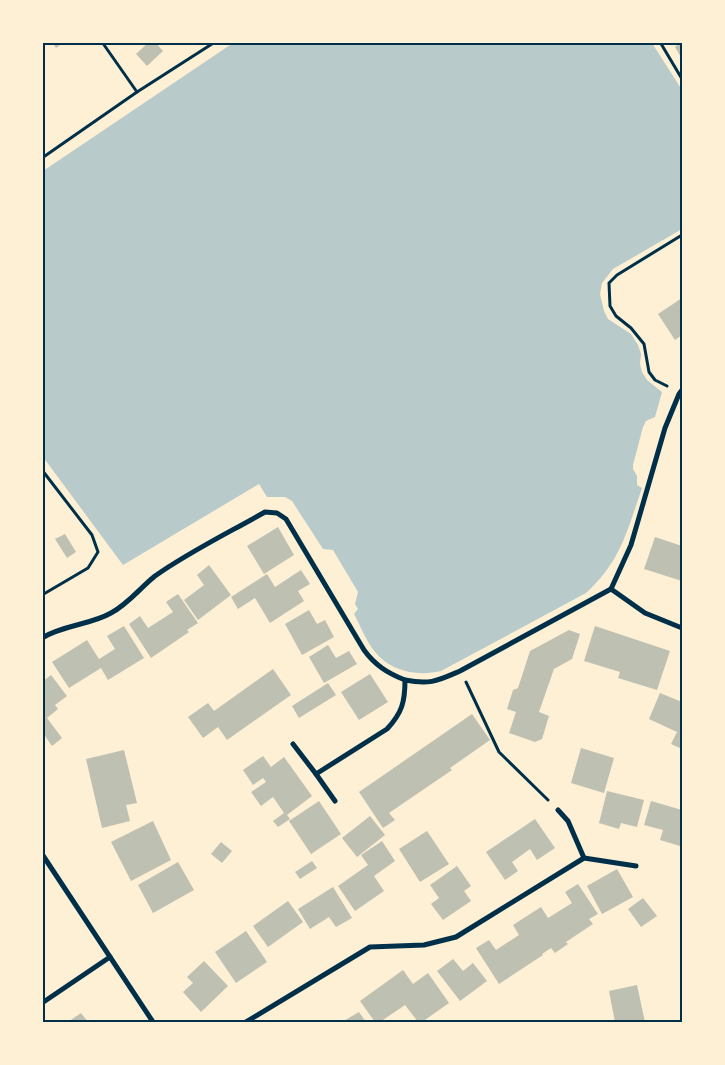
<svg xmlns="http://www.w3.org/2000/svg" width="725" height="1065" viewBox="0 0 725 1065" font-family="'IBM Plex Sans',sans-serif">
<style>
.green{fill:#b9caca}
.building{fill:#bec0b2}
.lines{fill:none;stroke-linecap:round;stroke-linejoin:round}
.path{stroke:#003049;stroke-width:3}
.minor{stroke:#003049;stroke-width:5}
.neatline{fill:none;stroke:#003049;stroke-width:2}
</style>
<rect width="100%" height="100%" fill="#fdf0d5"/>
<path class="green" d="M 233,43 L 652,43 L 682,90 L 682,229 L 613,269 L 602,283 L 600,294 L 604,311 L 608,319 L 631,334 L 638,345 L 641,354 L 640,364 L 642,372 L 647,380 L 662,392 L 655,417 L 646,421 L 643,427 L 633,465 L 633,469 L 637,476 L 637,485 L 642,488 C 627,531 621,561 586,593 L 441,671 C 416,677 388,671 372,648 C 365,638 360,625 354,614 L 358,609 L 355,604 L 358,592 L 333,550 L 323,549 L 292,501 L 285,497 L 267,497 L 259,484 L 123,565 L 43,457 L 43,171 Z"/>
<g class="building">
<path d="M 52,42 L 64,42 L 56,48 Z"/>
<path d="M 149,42 L 155,42 L 163,51 L 147,66 L 136,54 Z"/>
<path d="M 681,42 L 682,42 L 682,59 L 675,47 Z"/>
<path d="M 682,298 L 682,335 L 675,340 L 658,314 Z"/>
<path d="M 278,527 L 294,555 L 264,574 L 247,546 Z"/>
<path d="M 65,534 L 76,552 L 67,558 L 55,539 Z"/>
<path d="M 655,537 L 682,546 L 682,581 L 644,569 Z"/>
<path d="M 209,565 L 231,595 L 198,620 L 184,600 L 204,585 L 197,575 Z"/>
<path d="M 301,570 L 310,584 L 298,591 L 304,601 L 270,623 L 255,598 L 238,609 L 231,597 L 267,574 L 275,587 Z"/>
<path d="M 178,594 L 198,623 L 187,630 L 189,632 L 151,658 L 129,624 L 140,616 L 148,628 L 173,612 L 166,602 Z"/>
<path d="M 309,610 L 317,624 L 325,620 L 334,637 L 302,655 L 285,624 Z"/>
<path d="M 124,626 L 144,658 L 108,680 L 101,668 L 69,688 L 52,662 L 87,640 L 99,659 L 115,649 L 107,636 Z"/>
<path d="M 595,626 L 670,651 L 657,690 L 618,678 L 620,672 L 584,661 Z"/>
<path d="M 569,630 L 580,634 L 572,659 L 554,669 L 539,712 L 549,716 L 542,739 L 535,742 L 509,733 L 516,712 L 507,709 L 513,690 L 518,688 L 530,651 Z"/>
<path d="M 328,645 L 336,658 L 349,651 L 357,664 L 324,683 L 309,657 Z"/>
<path d="M 273,669 L 291,695 L 227,740 L 218,727 L 203,738 L 188,717 L 208,703 L 214,711 Z"/>
<path d="M 370,674 L 388,702 L 359,720 L 341,692 Z"/>
<path d="M 51,675 L 67,696 L 55,705 L 58,709 L 47,718 L 62,738 L 52,746 L 43,733 L 42,682 Z"/>
<path d="M 328,683 L 336,695 L 299,718 L 292,706 Z"/>
<path d="M 660,693 L 682,702 L 682,749 L 671,744 L 677,732 L 649,719 Z"/>
<path d="M 472,714 L 490,740 L 450,768 L 452,770 L 389,813 L 395,820 L 383,828 L 359,792 Z"/>
<path d="M 581,748 L 614,758 L 604,793 L 571,783 Z"/>
<path d="M 124,750 L 137,803 L 126,805 L 130,821 L 102,828 L 86,759 Z"/>
<path d="M 263,756 L 271,767 L 284,757 L 312,796 L 287,815 L 290,819 L 278,827 L 273,821 L 284,813 L 273,797 L 261,806 L 251,792 L 266,782 L 263,778 L 253,785 L 243,770 Z"/>
<path d="M 607,791 L 644,800 L 637,827 L 621,823 L 619,829 L 599,823 Z"/>
<path d="M 319,801 L 341,834 L 311,854 L 289,821 Z"/>
<path d="M 651,801 L 682,810 L 682,837 L 680,846 L 660,840 L 663,830 L 644,825 Z"/>
<path d="M 370,816 L 385,835 L 357,857 L 342,838 Z"/>
<path d="M 535,819 L 555,848 L 537,860 L 530,849 L 512,862 L 518,871 L 505,880 L 486,852 Z"/>
<path d="M 153,821 L 171,860 L 131,881 L 111,842 Z"/>
<path d="M 427,831 L 449,864 L 420,882 L 399,849 Z"/>
<path d="M 382,841 L 395,861 L 374,876 L 384,891 L 355,911 L 338,886 L 368,865 L 361,855 Z"/>
<path d="M 221,842 L 232,851 L 222,863 L 211,854 Z"/>
<path d="M 312,861 L 317,868 L 300,879 L 295,872 Z"/>
<path d="M 178,862 L 194,890 L 153,913 L 138,885 Z"/>
<path d="M 457,866 L 471,886 L 464,891 L 471,901 L 443,920 L 431,904 L 439,898 L 430,885 Z"/>
<path d="M 617,869 L 633,897 L 602,914 L 587,886 Z"/>
<path d="M 578,884 L 598,914 L 589,919 L 593,924 L 566,942 L 568,944 L 555,953 L 551,948 L 542,954 L 543,955 L 499,984 L 476,948 L 489,940 L 496,950 L 519,935 L 513,925 L 541,907 L 548,918 L 572,903 L 565,892 Z"/>
<path d="M 333,887 L 352,918 L 336,927 L 329,917 L 310,929 L 298,909 Z"/>
<path d="M 643,898 L 657,916 L 641,927 L 628,909 Z"/>
<path d="M 288,901 L 303,922 L 268,947 L 253,926 Z"/>
<path d="M 246,931 L 267,962 L 236,983 L 215,952 Z"/>
<path d="M 453,959 L 463,971 L 473,963 L 487,981 L 460,1001 L 437,971 Z"/>
<path d="M 204,961 L 228,986 L 201,1012 L 183,992 L 193,983 L 187,977 Z"/>
<path d="M 403,970 L 413,984 L 428,973 L 449,1003 L 422,1022 L 418,1022 L 405,1005 L 380,1022 L 375,1022 L 360,1001 Z"/>
<path d="M 637,985 L 645,1022 L 615,1022 L 609,991 Z"/>
<path d="M 359,1012 L 366,1022 L 342,1022 Z"/>
<path d="M 81,1013 L 88,1022 L 68,1022 Z"/>
</g>
<g class="lines">
<g class="path">
<path d="M 102,42 L 137,92 L 215,42"/>
<path d="M 660,42 L 682,79"/>
<path d="M 42,158 L 137,92"/>
<path d="M 667,386 L 655,380 L 649,372 L 644,344 L 631,328 L 616,316 L 610,306 L 609,283 L 617,275 L 682,235"/>
<path d="M 42,470 L 92,535 L 98,552 L 88,568 L 42,595"/>
<path d="M 466,682 L 499,752 L 548,800"/>
</g>
<g class="minor">
<path d="M 611,589 L 645,613 L 682,628"/>
<path d="M 42,638 C 63,625 90,625 111,613 C 128,604 140,588 155,576 C 189,552 228,533 265,512 L 277,513 L 286,519 L 364,650 C 375,665 387,673 405,680"/>
<path d="M 293,744 L 316,774 L 387,729 C 402,713 405,702 405,680 C 430,685 437,681 460,671 L 611,589 L 631,545 L 665,428 L 679,394 L 682,390"/>
<path d="M 316,774 L 335,801"/>
<path d="M 42,854 L 153,1022"/>
<path d="M 584,858 L 636,866"/>
<path d="M 42,1003 L 110,957"/>
<path d="M 246,1022 L 370,947 L 424,945 L 456,937 L 584,858 L 568,821 L 558,810"/>
</g>
</g>
<rect width="725" height="1065" fill="none" stroke="#fdf0d5" stroke-width="88"/>
<rect x="44" y="44" width="637" height="977" class="neatline"/>
</svg>
